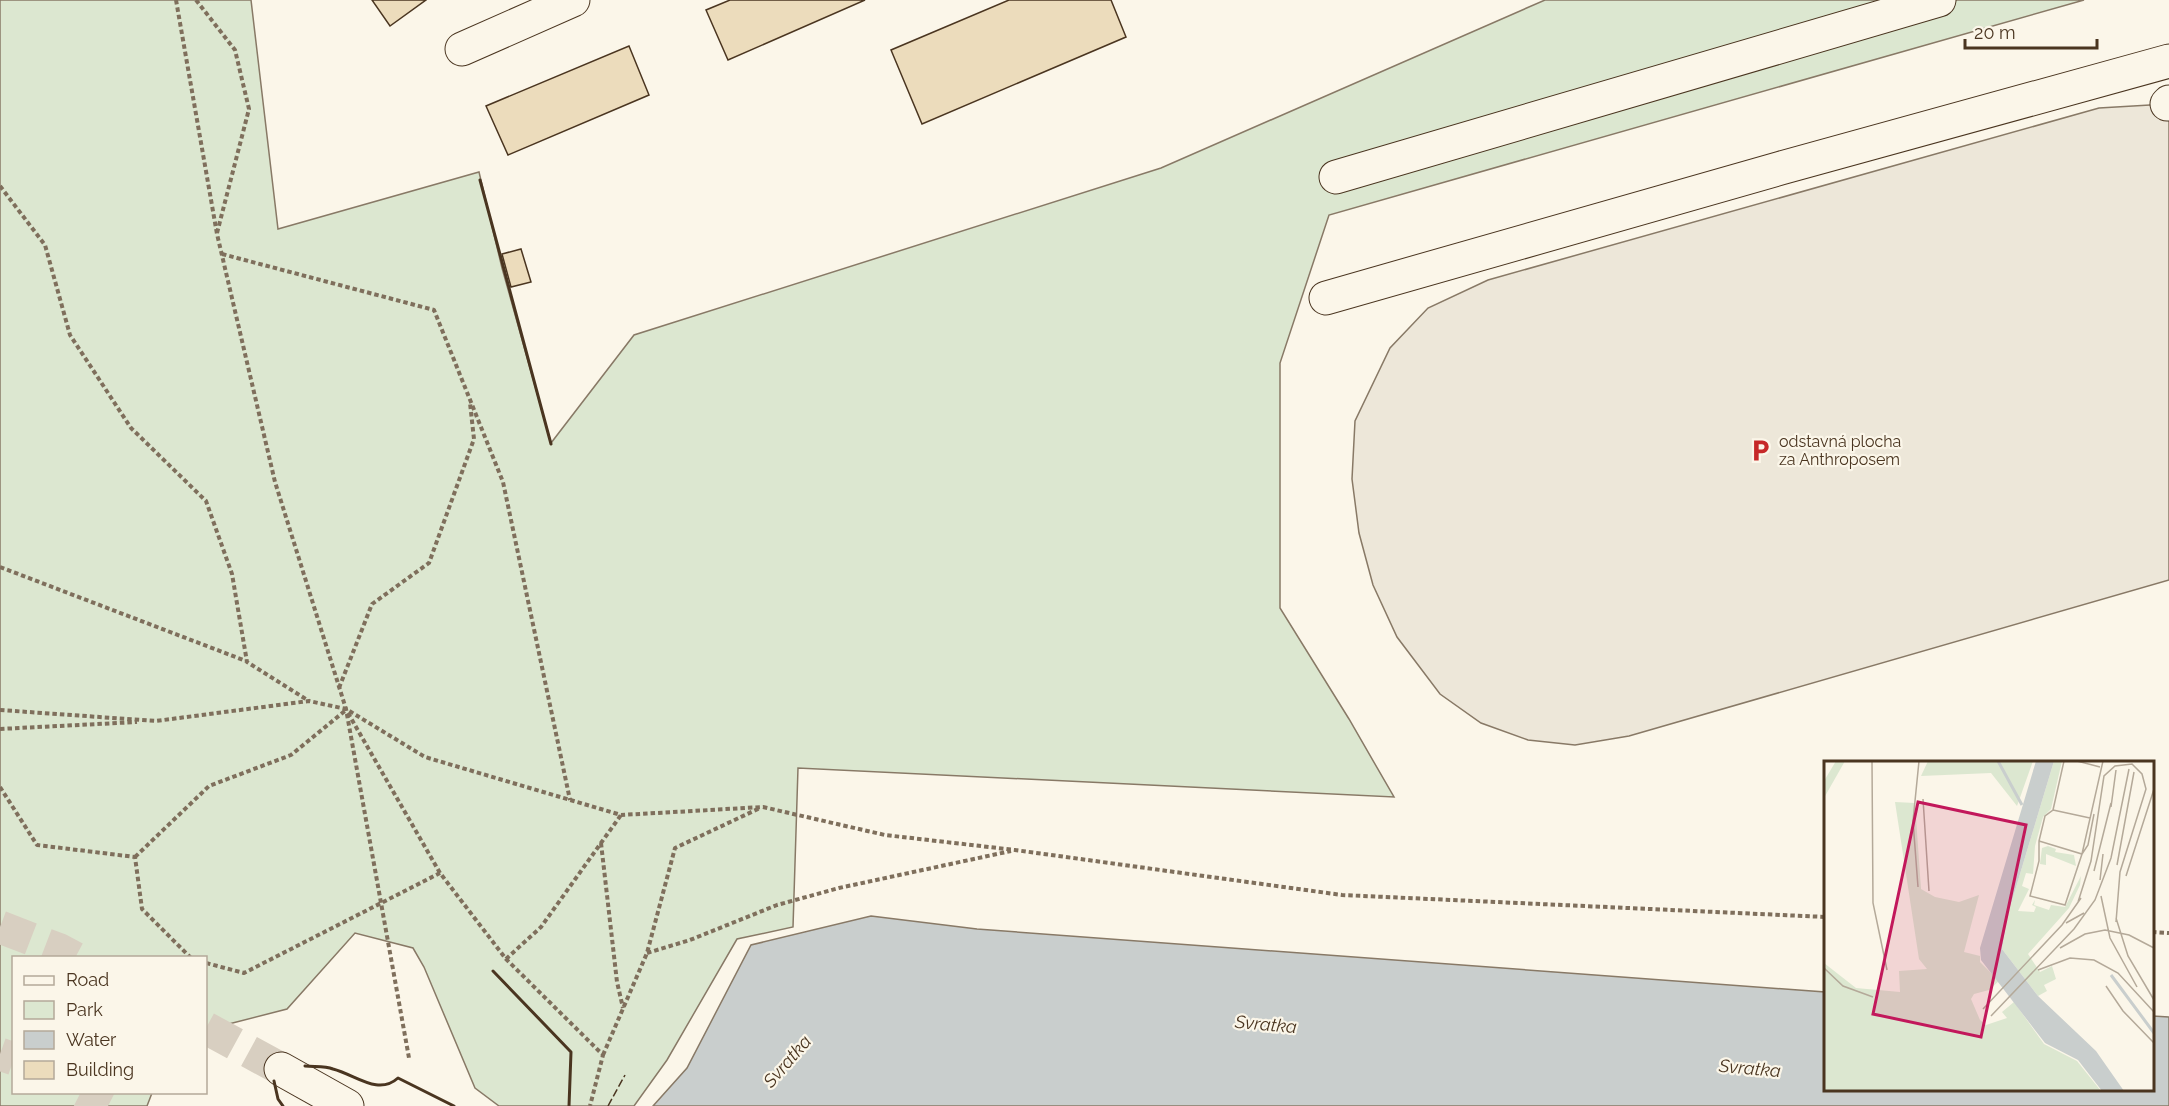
<svg xmlns="http://www.w3.org/2000/svg" width="2169" height="1106" viewBox="0 0 2169 1106" font-family="Raleway,sans-serif">
<style>
.green{fill:#dce7d0;stroke:#887966;stroke-width:1.5}
.parking{fill:#ede7d9;stroke:#887966;stroke-width:1.5}
.water{fill:#c9cecd;stroke:#887966;stroke-width:1.5}
.building{fill:#ecdcbc;stroke:#4a3520;stroke-width:1.5}
.lines{fill:none;stroke-linecap:round;stroke-linejoin:round}
.highway-tunnel{stroke:#d8cfc1;stroke-width:33;stroke-dasharray:33 16;stroke-linecap:butt}
.minor-casing{stroke:#4a3520;stroke-width:35}
.highway-casing{stroke:#4a3520;stroke-width:35}
.path{stroke:#7f6f5c;stroke-width:4;stroke-dasharray:4.5 3;stroke-linecap:butt}
.minor{stroke:#fbf6e9;stroke-width:33}
.highway{stroke:#fbf6e9;stroke-width:33}
.fence{stroke:#4a3520;stroke-width:1.5;stroke-dasharray:8 3;stroke-linecap:butt}
.wall{stroke:#4a3520;stroke-width:3}
.labels{text-anchor:middle;dominant-baseline:central;stroke-width:4.5;stroke-linejoin:round;paint-order:stroke}
.poi-label{font-size:16px;fill:#4a3520;stroke:#fbf6e9;text-anchor:start}
.water-label{font-size:18px;font-style:italic;fill:#4a3520;stroke:#fbf6e9}
.inset-river{fill:none;stroke:#c9cecd;stroke-width:3}
.inset-road{fill:none;stroke:#b4a999;stroke-width:1.5}
.view{fill:#c2185b;fill-opacity:0.15;stroke:#c2185b;stroke-width:3}
.inset-edge{fill:none;stroke:#4a3520;stroke-width:3}
</style>
<rect width="100%" height="100%" fill="#fbf6e9"/>
<path class="green" d="M 0,0 L 251,0 L 278,229 L 479,172 L 502,268 L 551,443 L 634,335 L 1161,168 L 1545,0 L 2084,0 L 1329,215 L 1280,363 L 1280,608 L 1349,719 L 1394,797 L 798,768 L 793,927 L 737,939 L 667,1060 L 634,1106 L 499,1106 L 475,1088 L 424,967 L 413,948 L 355,933 L 287,1009 L 217,1027 L 206,1035 L 206,958 L 14,958 L 14,1092 L 152,1093 L 147,1106 L 0,1106 Z"/>
<path class="parking" d="M 2167,104 L 2169,105 L 2169,580 L 1629,736 L 1575,745 L 1528,740 L 1481,723 L 1440,694 L 1397,637 L 1373,585 L 1359,533 L 1352,479 L 1355,421 L 1390,348 L 1428,308 L 1488,280 L 2099,108 Z"/>
<path class="water" d="M 871,916 L 977,929 L 1825,992 L 1826,1090 L 2152,1090 L 2153,1016 L 2169,1017 L 2169,1106 L 653,1106 L 687,1068 L 751,945 Z"/>
<g class="building">
<path d="M 372,0 L 426,0 L 390,26 Z"/>
<path d="M 730,0 L 865,0 L 728,60 L 706,10 Z"/>
<path d="M 1009,0 L 1111,0 L 1126,37 L 922,124 L 891,50 Z"/>
<path d="M 629,46 L 649,95 L 508,155 L 486,106 Z"/>
<path d="M 521,249 L 531,282 L 511,287 L 502,254 Z"/>
</g>
<g class="lines">
<g class="highway-tunnel">
<path d="M 0,927 L 60,950 L 75,958"/>
<path d="M 206,1028 L 281,1069"/>
<path d="M 0,1054 L 14,1059"/>
<path d="M 81,1092 L 108,1106"/>
</g>
<defs>
<g id="minor">
<path d="M 462,49 L 573,0"/>
<path d="M 2167,104 L 2169,102"/>
<path d="M 1336,177 L 1939,0"/>
<path d="M 1326,298 L 1781,168 L 2169,61"/>
</g>
<path id="highway" d="M 281,1069 L 347,1106"/>
</defs>
<use href="#minor" class="minor-casing"/>
<use href="#highway" class="highway-casing"/>
<g class="path">
<path d="M 176,0 L 217,234 L 275,482 L 346,709 L 409,1058"/>
<path d="M 196,0 L 235,50 L 249,109 L 217,233"/>
<path d="M 0,186 L 45,245 L 70,335 L 131,428 L 206,501 L 232,574 L 247,662 L 309,701"/>
<path d="M 222,254 L 434,310 L 503,482 L 570,800"/>
<path d="M 0,567 L 246,661"/>
<path d="M 339,688 L 372,604 L 429,563 L 474,439 L 470,403"/>
<path d="M 0,710 L 156,721 L 309,701 L 346,709 L 425,757 L 621,815 L 763,807 L 885,835 L 1015,850 L 1342,895 L 1826,917"/>
<path d="M 348,713 L 440,873 L 506,959 L 603,1055 L 590,1106"/>
<path d="M 0,729 L 137,722"/>
<path d="M 0,787 L 37,845 L 135,857 L 142,909 L 191,958"/>
<path d="M 601,843 L 617,982 L 623,1008"/>
<path d="M 135,857 L 209,786 L 291,755 L 346,710"/>
<path d="M 2152,932 L 2169,933"/>
<path d="M 647,953 L 690,940 L 777,905 L 839,888 L 1011,851"/>
<path d="M 506,959 L 541,927 L 621,815"/>
<path d="M 206,963 L 244,973 L 440,873"/>
<path d="M 603,1055 L 647,953 L 675,848 L 760,808"/>
</g>
<use href="#minor" class="minor"/>
<use href="#highway" class="highway"/>
<path class="fence" d="M 608,1106 L 625,1075"/>
<g class="wall">
<path d="M 480,180 L 551,444"/>
<path d="M 493,971 L 571,1052 L 569,1106"/>
<path d="M 305,1066 C 315,1067 325,1066 333,1069 C 356,1075 378,1096 398,1078 L 454,1106"/>
<path d="M 274,1081 L 278,1099 L 283,1106"/>
</g>
</g>
<defs>
<symbol id="parking-bare" viewBox="-9 -9 18 18"><path d="M-3.5-5.5H1a3.5 3.5 0 0 1 0 7H-1V5.5H-3.5ZM-1-3.4V-.6H.8a1.4 1.4 0 0 0 0-2.8Z" fill="#c62828" stroke="#fbf6e9" stroke-width="2.5" paint-order="stroke"/></symbol>
</defs>
<g fill-rule="evenodd">
<use href="#parking-bare" x="1744" y="434" width="33" height="33"/>
</g>
<g class="labels">
<g class="poi-label">
<text x="1779" y="441">odstavná plocha<tspan x="1779" dy="18">za Anthroposem</tspan></text>
</g>
<g class="water-label">
<text transform="translate(1266 1024) rotate(5)">Svratka</text>
<text transform="translate(787 1061) rotate(-49)">Svratka</text>
<text transform="translate(1750 1068) rotate(5)">Svratka</text>
</g>
</g>
<g transform="translate(1824 761)">
<rect width="330" height="330" fill="#fbf6e9"/>
<path d="M 12,0 L 21,0 L 0,37 L 0,20 ZM 104,0 L 209,0 L 193,45 L 167,12 L 97,15 ZM 230,0 L 238,0 L 227,48 L 219,56 L 211,85 L 209,113 L 202,112 L 198,125 L 205,128 L 194,150 L 210,151 L 212,146 L 208,144 L 211,139 L 210,144 L 225,149 L 227,144 L 241,146 L 257,115 L 256,124 L 245,147 L 204,193 L 216,211 L 228,205 L 232,218 L 220,224 L 223,230 L 214,235 L 178,188 L 184,153 ZM 71,41 L 91,42 L 97,128 L 111,136 L 135,141 L 155,134 L 140,191 L 156,195 L 156,201 L 175,220 L 165,229 L 150,233 L 147,238 L 156,259 L 162,264 L 183,257 L 178,251 L 190,241 L 220,283 L 253,300 L 277,330 L 0,330 L 0,202 L 32,227 L 76,231 L 75,210 L 103,208 L 95,198 ZM 224,85 L 232,88 L 231,91 L 250,94 L 252,105 L 222,93 L 222,104 L 216,103 L 218,87 Z" fill="#dce7d0"/>
<path d="M 212,0 L 230,0 L 184,153 L 178,188 L 214,235 L 272,290 L 300,330 L 278,330 L 254,299 L 221,282 L 157,199 L 156,187 Z" fill="#c9cecd"/>
<path class="inset-river" d="M 174,0 L 198,44M 287,214 L 330,272"/>
<path class="inset-road" d="M 48,0 L 49,142 L 63,209M 240,0 L 229,49 L 221,55 L 215,80 L 258,93 L 264,84 L 270,53M 253,0 L 276,6M 99,38 L 105,130M 287,46 L 292,9M 229,49 L 266,57M 215,80 L 215,100 L 206,135 L 241,144 L 258,93 L 279,0M 293,104 L 310,11M 270,110 L 287,42M 302,115 L 330,28M 276,119 L 279,93M 94,126 L 89,60 L 95,0M 277,135 L 286,177 L 313,226M 254,141 L 267,100 L 280,15 L 291,5 L 308,3 L 318,13 L 322,28 L 296,111 L 292,161M 292,157 L 304,195 L 330,239M 242,162 L 260,152M 236,187 L 261,173 L 281,169 L 305,174 L 330,187M 0,207 L 19,225 L 49,236M 214,209 L 246,197 L 270,199 L 294,212 L 330,251M 282,225 L 299,250 L 330,282M 159,248 L 238,164 L 257,137M 167,255 L 250,168 L 271,139 L 287,97 L 305,8"/>
<path class="view" d="M 94,41 L 202,64 L 157,276 L 49,253 Z"/>
<rect width="330" height="330" class="inset-edge"/>
</g>
<rect x="12" y="956" width="195" height="138" fill="#fbf6e9" stroke="#b4a999" stroke-width="1.5"/>
<rect x="24" y="976" width="30" height="9" fill="#fbf6e9" stroke="#b4a999" stroke-width="1.5"/>
<text x="66" y="986" font-size="18" fill="#4a3520">Road</text>
<rect x="24" y="1001" width="30" height="18" fill="#dce7d0" stroke="#b4a999" stroke-width="1.5"/>
<text x="66" y="1016" font-size="18" fill="#4a3520">Park</text>
<rect x="24" y="1031" width="30" height="18" fill="#c9cecd" stroke="#b4a999" stroke-width="1.5"/>
<text x="66" y="1046" font-size="18" fill="#4a3520">Water</text>
<rect x="24" y="1061" width="30" height="18" fill="#ecdcbc" stroke="#b4a999" stroke-width="1.5"/>
<text x="66" y="1076" font-size="18" fill="#4a3520">Building</text>
<path d="M1965 39v9h132v-9" fill="none" stroke="#4a3520" stroke-width="3"/>
<text x="1974" y="39" font-size="18" fill="#4a3520" stroke="#fbf6e9" stroke-width="4.5" paint-order="stroke">20 m</text>
</svg>
